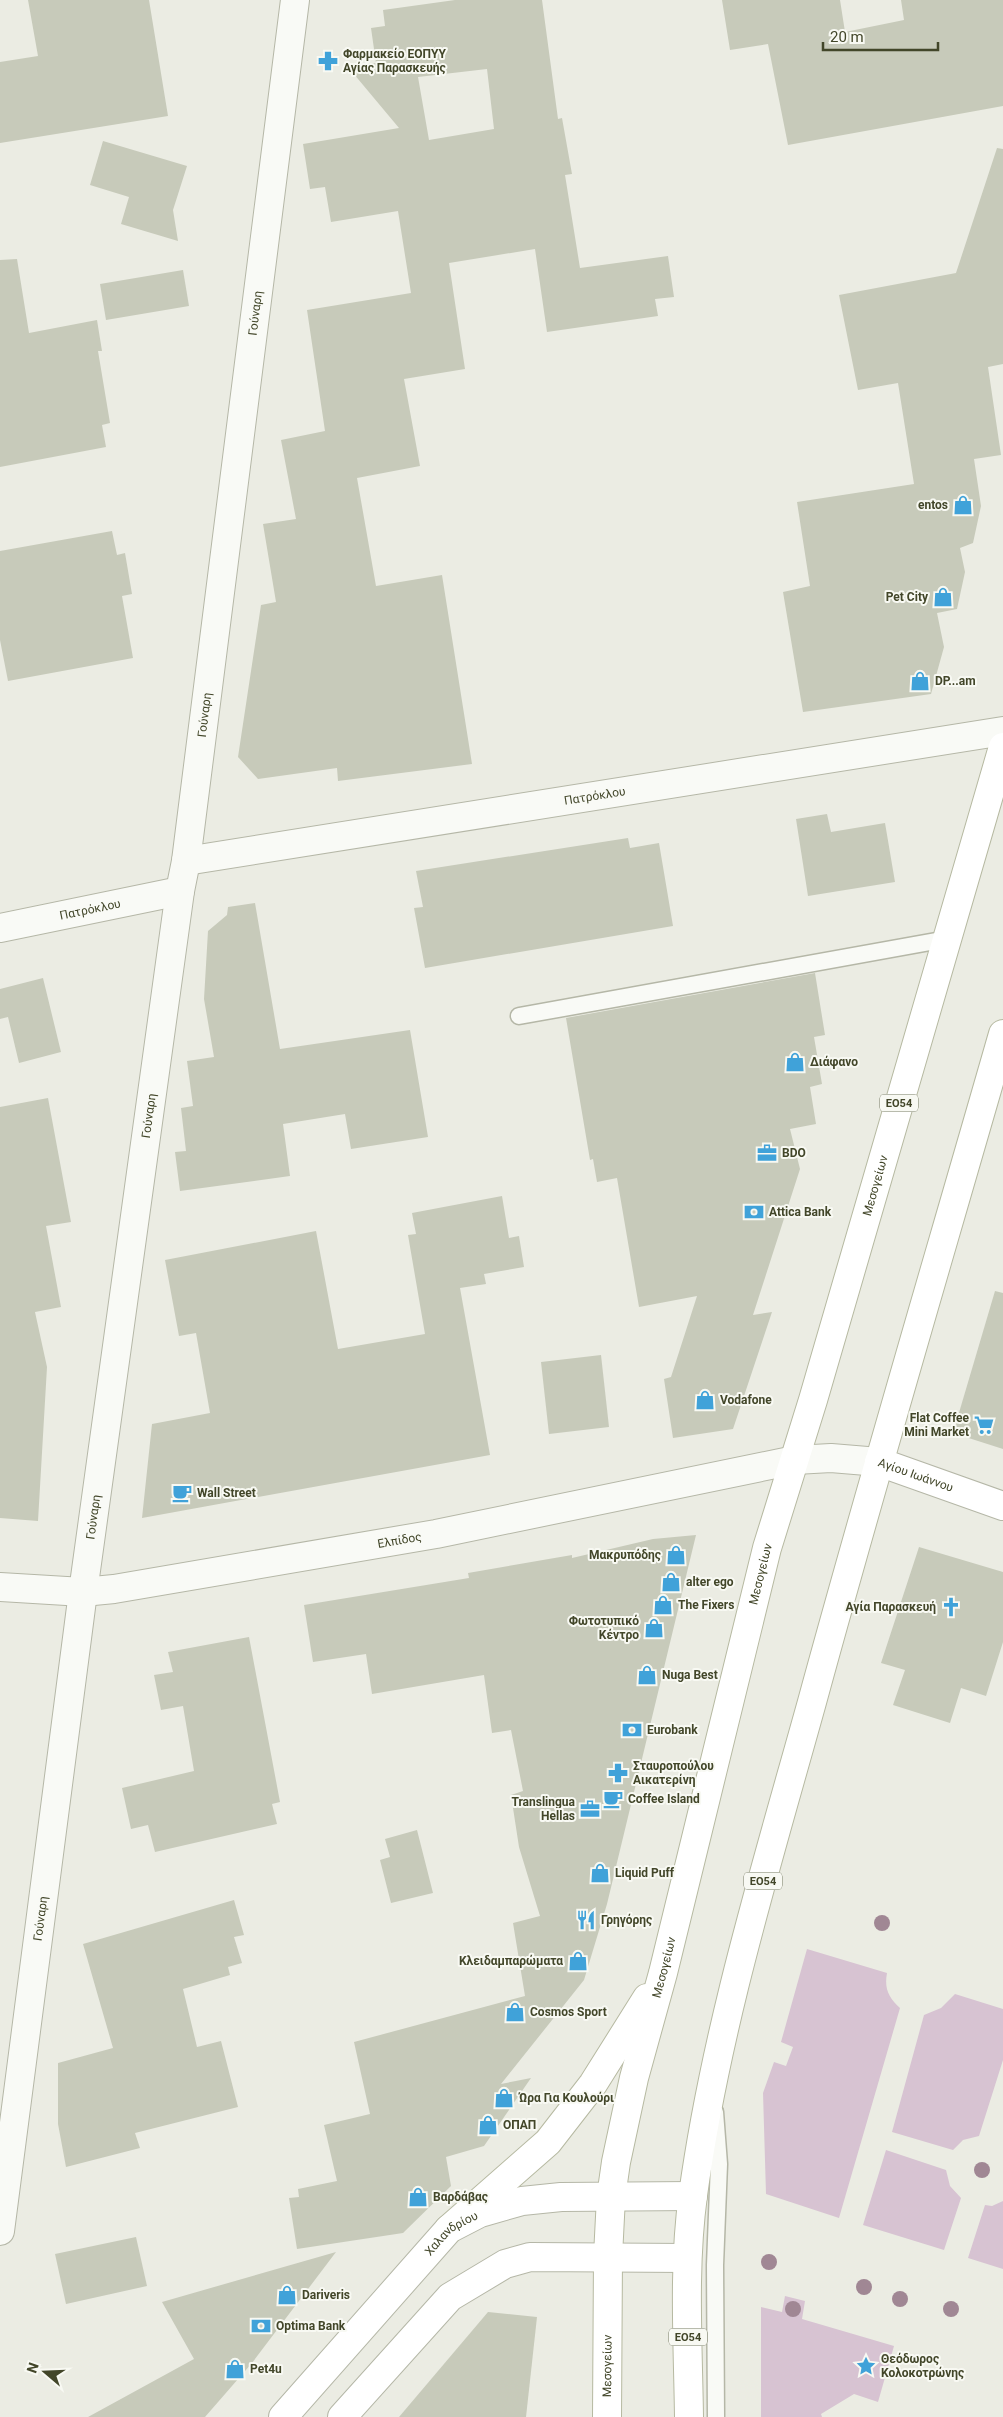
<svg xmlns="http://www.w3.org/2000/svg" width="1003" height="2417" viewBox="0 0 1003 2417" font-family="Roboto,sans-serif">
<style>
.green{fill:#d7c3d2}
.building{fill:#c7caba;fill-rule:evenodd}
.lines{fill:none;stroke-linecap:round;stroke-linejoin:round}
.lane-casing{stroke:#b5b7a7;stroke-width:19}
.street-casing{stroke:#b5b7a7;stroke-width:30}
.secondary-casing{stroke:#b5b7a7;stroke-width:30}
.primary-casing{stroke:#b6b9a1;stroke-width:30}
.lane{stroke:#f9faf6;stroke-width:16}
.street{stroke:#f9faf6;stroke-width:28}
.secondary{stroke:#fff;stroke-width:28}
.primary{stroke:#fff;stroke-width:28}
.tree{fill:#a08794}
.labels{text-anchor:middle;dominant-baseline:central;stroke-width:4;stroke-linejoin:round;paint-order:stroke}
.shield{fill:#f8f9f3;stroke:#797c66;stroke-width:1}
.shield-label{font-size:11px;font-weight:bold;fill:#424629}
.poi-label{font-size:12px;font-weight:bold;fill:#424629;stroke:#f8f9f3;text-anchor:start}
.street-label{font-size:12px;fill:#424629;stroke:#f8f9f3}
</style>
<rect width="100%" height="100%" fill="#ebece3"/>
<g class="green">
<path d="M 807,1949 L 887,1973 C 884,1989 889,1998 900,2008 L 839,2218 L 766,2194 L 763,2093 L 774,2062 L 786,2066 L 793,2047 L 781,2042 Z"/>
<path d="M 955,1994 L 1003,2009 L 1003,2060 L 979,2136 L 963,2140 L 953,2150 L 892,2132 L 924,2015 L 941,2008 Z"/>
<path d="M 886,2150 L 946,2170 L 950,2186 L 961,2198 L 944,2250 L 863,2225 Z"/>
<path d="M 1003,2201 L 1003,2269 L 968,2258 L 985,2205 L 992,2206 Z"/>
<path d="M 785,2296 L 805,2301 L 802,2319 L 894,2346 L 878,2402 L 854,2394 L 821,2414 L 822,2417 L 761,2417 L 761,2307 L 782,2312 Z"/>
</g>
<g class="building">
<path d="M 28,0 L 149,0 L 168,116 L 0,143 L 0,62 L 38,56 Z"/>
<path d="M 455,0 L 542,0 L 558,119 L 562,118 L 572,174 L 565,175 L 580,268 L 668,256 L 674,297 L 655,299 L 658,316 L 547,332 L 535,249 L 449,263 L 465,369 L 404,379 L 420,466 L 357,478 L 376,586 L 442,575 L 472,764 L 338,781 L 337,768 L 258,779 L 238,757 L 261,605 L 276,602 L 263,524 L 296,519 L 281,440 L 325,431 L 307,310 L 411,293 L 398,211 L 331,222 L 325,187 L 310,189 L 303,144 L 399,128 L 348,67 L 376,63 L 371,28 L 385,26 L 383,10 ZM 487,69 L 494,129 L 429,140 L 418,77 Z"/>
<path d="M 722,0 L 840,0 L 845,32 L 904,20 L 901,0 L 1003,0 L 1003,106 L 788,145 L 768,44 L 730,50 Z"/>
<path d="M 103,141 L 187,166 L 173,210 L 178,241 L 121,224 L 129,197 L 90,185 Z"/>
<path d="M 997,148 L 1003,149 L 1003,364 L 988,367 L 1001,455 L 974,459 L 981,506 L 973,543 L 960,548 L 965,572 L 957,609 L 937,613 L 944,647 L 931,694 L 803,712 L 783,592 L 810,586 L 797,502 L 914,484 L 898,383 L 858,390 L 839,295 L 956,273 Z"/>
<path d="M 17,259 L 29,333 L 97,320 L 102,351 L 98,351 L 110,423 L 102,425 L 106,447 L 0,467 L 0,260 Z"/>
<path d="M 183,270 L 189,306 L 106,320 L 100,284 Z"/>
<path d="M 112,531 L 117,555 L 125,553 L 132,594 L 122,596 L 133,658 L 8,681 L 0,640 L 0,551 Z"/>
<path d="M 827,814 L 831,832 L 885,823 L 895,882 L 808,896 L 796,819 Z"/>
<path d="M 628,838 L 630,848 L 659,843 L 673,926 L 425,968 L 414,908 L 423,907 L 416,871 Z"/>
<path d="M 255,903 L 280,1049 L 410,1030 L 428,1137 L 351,1149 L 345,1114 L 283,1124 L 290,1176 L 180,1191 L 175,1152 L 186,1151 L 181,1108 L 193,1106 L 187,1061 L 214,1057 L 204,999 L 208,931 L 227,915 L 228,907 Z"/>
<path d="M 815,973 L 825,1035 L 814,1037 L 822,1084 L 810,1087 L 816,1124 L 790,1129 L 800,1169 L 753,1315 L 772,1312 L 733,1429 L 673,1438 L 664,1379 L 671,1377 L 697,1296 L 639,1307 L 617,1178 L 597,1182 L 593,1159 L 590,1160 L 566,1018 Z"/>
<path d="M 43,978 L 61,1052 L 19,1063 L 8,1017 L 0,1019 L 0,989 Z"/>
<path d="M 48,1098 L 71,1222 L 46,1226 L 61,1307 L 35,1312 L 47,1367 L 38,1521 L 0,1518 L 0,1107 Z"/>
<path d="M 502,1196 L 509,1238 L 519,1236 L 524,1267 L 484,1274 L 486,1284 L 460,1288 L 490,1455 L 142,1518 L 152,1424 L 210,1413 L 196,1333 L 179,1336 L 165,1260 L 316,1231 L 338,1349 L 425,1334 L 408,1235 L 416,1234 L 412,1213 Z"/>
<path d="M 995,1291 L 1003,1293 L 1003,1449 L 953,1433 Z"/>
<path d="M 601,1355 L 609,1427 L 549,1434 L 541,1362 Z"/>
<path d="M 696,1535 L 607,1904 L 584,1980 L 501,2084 L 531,2078 L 484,2146 L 446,2157 L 451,2186 L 403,2233 L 297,2249 L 289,2198 L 299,2197 L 298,2189 L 337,2181 L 324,2125 L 370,2114 L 354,2042 L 525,1996 L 513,1923 L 540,1916 L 519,1847 L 511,1795 L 523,1791 L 511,1730 L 492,1733 L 484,1675 L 372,1694 L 366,1654 L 313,1662 L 304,1605 L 469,1578 L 468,1573 L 572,1555 L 572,1558 L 653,1539 Z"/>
<path d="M 919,1547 L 1003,1572 L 1003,1642 L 986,1696 L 961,1688 L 950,1723 L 893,1705 L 905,1670 L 881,1663 Z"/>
<path d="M 249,1637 L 280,1802 L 272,1804 L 277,1824 L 155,1852 L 148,1825 L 131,1829 L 122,1788 L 194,1771 L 183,1706 L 161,1710 L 154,1675 L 173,1672 L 168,1652 Z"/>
<path d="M 417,1830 L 433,1893 L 391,1903 L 380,1860 L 390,1857 L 385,1839 Z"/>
<path d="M 234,1900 L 244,1935 L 234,1937 L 242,1963 L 228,1967 L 230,1975 L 183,1989 L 197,2047 L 221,2041 L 238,2107 L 135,2133 L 140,2148 L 66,2167 L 58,2124 L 58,2063 L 113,2048 L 83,1944 Z"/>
<path d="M 136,2237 L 147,2286 L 66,2304 L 55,2254 Z"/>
<path d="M 336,2252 L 252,2363 L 205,2417 L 88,2417 L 194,2359 L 162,2302 Z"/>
<path d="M 488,2312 L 537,2317 L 526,2417 L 399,2417 Z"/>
</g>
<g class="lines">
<defs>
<g id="lane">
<path d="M 519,1016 L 947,939"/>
<path d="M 715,2112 L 719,2164 L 715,2265 L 716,2417"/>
</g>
<g id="street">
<path id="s1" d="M 186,861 L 1003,731"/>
<path id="s2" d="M 0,928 L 180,891"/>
<path id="s3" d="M 0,1587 L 83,1592 L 114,1589 L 436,1534 L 795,1460 L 831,1458 L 879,1462"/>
<path id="s4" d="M 0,2231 L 83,1592 L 180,891 L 186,861 L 295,0"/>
</g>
<g id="secondary">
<path id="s5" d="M 879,1462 L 1003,1506"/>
<path id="s6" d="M 283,2417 L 449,2229 L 480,2213 L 522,2201 L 561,2197 L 693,2196"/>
<path d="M 342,2417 L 450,2297 L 505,2264 L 530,2257 L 687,2258"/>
</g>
<g id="primary">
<path d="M 449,2229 L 548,2142 L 593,2084 L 647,1998"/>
<path id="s7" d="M 607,2417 L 608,2256 L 611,2197 L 616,2162 L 634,2078 L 663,1973 L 767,1548 L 813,1400 L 1003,747"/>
<path d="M 689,2417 C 688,2343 683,2268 693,2195 C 716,2028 767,1864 812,1702 C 873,1478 939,1257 1003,1034"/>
</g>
</defs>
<use href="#lane" class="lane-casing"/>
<use href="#street" class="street-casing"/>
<use href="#secondary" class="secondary-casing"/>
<use href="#primary" class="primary-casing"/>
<use href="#lane" class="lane"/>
<use href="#street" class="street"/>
<use href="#secondary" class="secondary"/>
<use href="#primary" class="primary"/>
</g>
<g class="tree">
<circle cx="882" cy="1923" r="8"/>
<circle cx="982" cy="2170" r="8"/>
<circle cx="769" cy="2262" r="8"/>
<circle cx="864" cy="2287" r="8"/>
<circle cx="900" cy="2299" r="8"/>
<circle cx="793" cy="2309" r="8"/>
<circle cx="951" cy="2309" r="8"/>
</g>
<defs>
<symbol id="pharmacy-bare" viewBox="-9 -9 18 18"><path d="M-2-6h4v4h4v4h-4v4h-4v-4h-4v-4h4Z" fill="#40a2d9" stroke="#f8f9f3" stroke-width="2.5" paint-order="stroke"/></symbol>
<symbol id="shop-bare" viewBox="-9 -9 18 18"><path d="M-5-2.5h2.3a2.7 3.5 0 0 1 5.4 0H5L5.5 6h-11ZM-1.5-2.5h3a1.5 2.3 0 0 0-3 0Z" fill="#40a2d9" stroke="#f8f9f3" stroke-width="2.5" paint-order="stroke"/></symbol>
<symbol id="office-bare" viewBox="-9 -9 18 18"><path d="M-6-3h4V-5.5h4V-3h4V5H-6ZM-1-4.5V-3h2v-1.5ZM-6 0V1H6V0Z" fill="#40a2d9" stroke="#f8f9f3" stroke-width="2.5" paint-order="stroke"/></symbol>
<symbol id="bank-bare" viewBox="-9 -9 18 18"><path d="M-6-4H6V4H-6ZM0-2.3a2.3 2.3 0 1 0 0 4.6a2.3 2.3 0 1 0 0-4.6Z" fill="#40a2d9" stroke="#f8f9f3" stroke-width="2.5" paint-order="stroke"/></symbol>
<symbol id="supermarket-bare" viewBox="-9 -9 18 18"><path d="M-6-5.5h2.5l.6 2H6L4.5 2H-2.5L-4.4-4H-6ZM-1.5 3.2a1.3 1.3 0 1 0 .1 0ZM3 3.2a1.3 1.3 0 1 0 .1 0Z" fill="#40a2d9" stroke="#f8f9f3" stroke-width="2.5" paint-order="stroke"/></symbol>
<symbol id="cafe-bare" viewBox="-9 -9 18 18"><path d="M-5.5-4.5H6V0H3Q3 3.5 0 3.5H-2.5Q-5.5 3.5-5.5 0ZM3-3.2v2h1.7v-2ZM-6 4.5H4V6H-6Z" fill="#40a2d9" stroke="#f8f9f3" stroke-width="2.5" paint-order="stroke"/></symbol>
<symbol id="church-bare" viewBox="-9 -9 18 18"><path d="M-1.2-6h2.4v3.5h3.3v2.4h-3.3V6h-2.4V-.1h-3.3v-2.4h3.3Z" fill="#40a2d9" stroke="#f8f9f3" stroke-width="2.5" paint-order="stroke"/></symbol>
<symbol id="restaurant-bare" viewBox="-9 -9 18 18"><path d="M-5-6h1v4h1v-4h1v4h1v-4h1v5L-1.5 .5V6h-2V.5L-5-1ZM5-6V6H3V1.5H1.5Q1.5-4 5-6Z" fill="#40a2d9" stroke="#f8f9f3" stroke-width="2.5" paint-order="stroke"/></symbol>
<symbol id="sight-bare" viewBox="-9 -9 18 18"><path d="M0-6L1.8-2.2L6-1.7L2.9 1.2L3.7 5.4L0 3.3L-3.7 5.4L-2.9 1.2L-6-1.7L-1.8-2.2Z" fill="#40a2d9" stroke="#f8f9f3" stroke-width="2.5" paint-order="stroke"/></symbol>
</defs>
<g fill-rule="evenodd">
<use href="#pharmacy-bare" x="314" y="47" width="28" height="28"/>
<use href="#shop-bare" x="949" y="491" width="28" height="28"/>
<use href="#shop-bare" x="929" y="583" width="28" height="28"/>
<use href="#shop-bare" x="906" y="667" width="28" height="28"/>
<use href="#shop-bare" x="781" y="1048" width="28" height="28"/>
<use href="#office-bare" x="753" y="1139" width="28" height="28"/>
<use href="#bank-bare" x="740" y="1198" width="28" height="28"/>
<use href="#shop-bare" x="691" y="1386" width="28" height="28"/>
<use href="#supermarket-bare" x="970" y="1411" width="28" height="28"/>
<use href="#cafe-bare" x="168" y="1479" width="28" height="28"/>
<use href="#shop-bare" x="662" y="1541" width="28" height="28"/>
<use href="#shop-bare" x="657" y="1568" width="28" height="28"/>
<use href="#shop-bare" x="649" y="1591" width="28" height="28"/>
<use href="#church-bare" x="937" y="1593" width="28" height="28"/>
<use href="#shop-bare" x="640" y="1614" width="28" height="28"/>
<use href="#shop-bare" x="633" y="1661" width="28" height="28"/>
<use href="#bank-bare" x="618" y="1716" width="28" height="28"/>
<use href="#pharmacy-bare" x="604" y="1759" width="28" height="28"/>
<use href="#cafe-bare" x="599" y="1785" width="28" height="28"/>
<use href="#office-bare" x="576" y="1795" width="28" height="28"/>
<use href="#shop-bare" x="586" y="1859" width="28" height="28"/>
<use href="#restaurant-bare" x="572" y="1906" width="28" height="28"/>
<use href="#shop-bare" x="564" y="1947" width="28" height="28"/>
<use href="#shop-bare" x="501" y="1998" width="28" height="28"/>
<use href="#shop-bare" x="490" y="2084" width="28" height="28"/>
<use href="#shop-bare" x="474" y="2111" width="28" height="28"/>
<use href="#shop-bare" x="404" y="2183" width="28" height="28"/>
<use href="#shop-bare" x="273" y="2281" width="28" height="28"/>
<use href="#bank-bare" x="247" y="2312" width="28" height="28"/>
<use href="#sight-bare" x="852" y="2352" width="28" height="28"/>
<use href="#shop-bare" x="221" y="2355" width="28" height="28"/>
</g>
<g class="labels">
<g class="shield">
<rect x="880" y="1094.5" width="38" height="17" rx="4"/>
<rect x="744" y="1872.5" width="38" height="17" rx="4"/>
<rect x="669" y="2328.5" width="38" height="17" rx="4"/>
</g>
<g class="shield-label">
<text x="899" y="1103">ΕΟ54</text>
<text x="763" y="1881">ΕΟ54</text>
<text x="688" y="2337">ΕΟ54</text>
</g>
<g class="poi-label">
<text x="343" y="54">Φαρμακείο ΕΟΠΥΥ<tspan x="343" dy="14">Αγίας Παρασκευής</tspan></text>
<text x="948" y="505" text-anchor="end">entos</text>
<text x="928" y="597" text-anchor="end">Pet City</text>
<text x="935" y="681">DP...am</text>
<text x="810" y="1062">Διάφανο</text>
<text x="782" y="1153">BDO</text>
<text x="769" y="1212">Attica Bank</text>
<text x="720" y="1400">Vodafone</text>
<text x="969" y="1418" text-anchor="end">Flat Coffee<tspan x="969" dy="14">Mini Market</tspan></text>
<text x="197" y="1493">Wall Street</text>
<text x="661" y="1555" text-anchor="end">Μακρυπόδης</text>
<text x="686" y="1582">alter ego</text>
<text x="678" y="1605">The Fixers</text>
<text x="936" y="1607" text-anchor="end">Αγία Παρασκευή</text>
<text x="639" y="1621" text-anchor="end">Φωτοτυπικό<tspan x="639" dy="14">Κέντρο</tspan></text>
<text x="662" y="1675">Nuga Best</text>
<text x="647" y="1730">Eurobank</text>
<text x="633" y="1766">Σταυροπούλου<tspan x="633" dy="14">Αικατερίνη</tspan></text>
<text x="628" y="1799">Coffee Island</text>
<text x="575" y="1802" text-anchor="end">Translingua<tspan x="575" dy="14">Hellas</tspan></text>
<text x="615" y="1873">Liquid Puff</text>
<text x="601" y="1920">Γρηγόρης</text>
<text x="563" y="1961" text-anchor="end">Κλειδαμπαρώματα</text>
<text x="530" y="2012">Cosmos Sport</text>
<text x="519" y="2098">Ώρα Για Κουλούρι</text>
<text x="503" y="2125">ΟΠΑΠ</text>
<text x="433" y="2197">Βαρδάβας</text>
<text x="302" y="2295">Dariveris</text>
<text x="276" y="2326">Optima Bank</text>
<text x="881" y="2359">Θεόδωρος<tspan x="881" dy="14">Κολοκοτρώνης</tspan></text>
<text x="250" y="2369">Pet4u</text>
</g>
<g class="street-label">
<text stroke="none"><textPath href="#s4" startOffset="1935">Γούναρη</textPath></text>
<text stroke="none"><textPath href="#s4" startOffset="1530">Γούναρη</textPath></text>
<text stroke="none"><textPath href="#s1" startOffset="414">Πατρόκλου</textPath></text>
<text stroke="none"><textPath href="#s2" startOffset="92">Πατρόκλου</textPath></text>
<text stroke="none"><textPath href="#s4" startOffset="1125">Γούναρη</textPath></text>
<text stroke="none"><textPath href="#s7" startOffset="1266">Μεσογείων</textPath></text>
<text stroke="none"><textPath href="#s5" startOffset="39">Αγίου Ιωάννου</textPath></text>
<text stroke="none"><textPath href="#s4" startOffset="720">Γούναρη</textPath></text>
<text stroke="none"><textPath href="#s3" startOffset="404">Ελπίδος</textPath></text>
<text stroke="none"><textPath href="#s7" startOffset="861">Μεσογείων</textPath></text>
<text stroke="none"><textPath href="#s4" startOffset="315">Γούναρη</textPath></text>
<text stroke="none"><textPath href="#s7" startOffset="456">Μεσογείων</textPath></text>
<text stroke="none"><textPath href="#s6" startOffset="250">Χαλανδρίου</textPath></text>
<text stroke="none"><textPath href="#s7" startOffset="51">Μεσογείων</textPath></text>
</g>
</g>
<g transform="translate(45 2372) rotate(289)" stroke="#f8f9f3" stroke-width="4" paint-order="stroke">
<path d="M0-4L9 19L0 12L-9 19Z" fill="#424629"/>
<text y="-8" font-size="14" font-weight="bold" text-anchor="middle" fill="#424629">N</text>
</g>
<path d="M823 42v8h115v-8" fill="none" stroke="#424629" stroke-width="2.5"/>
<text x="830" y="42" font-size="15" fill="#424629" stroke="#f8f9f3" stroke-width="4" paint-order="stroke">20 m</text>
</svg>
